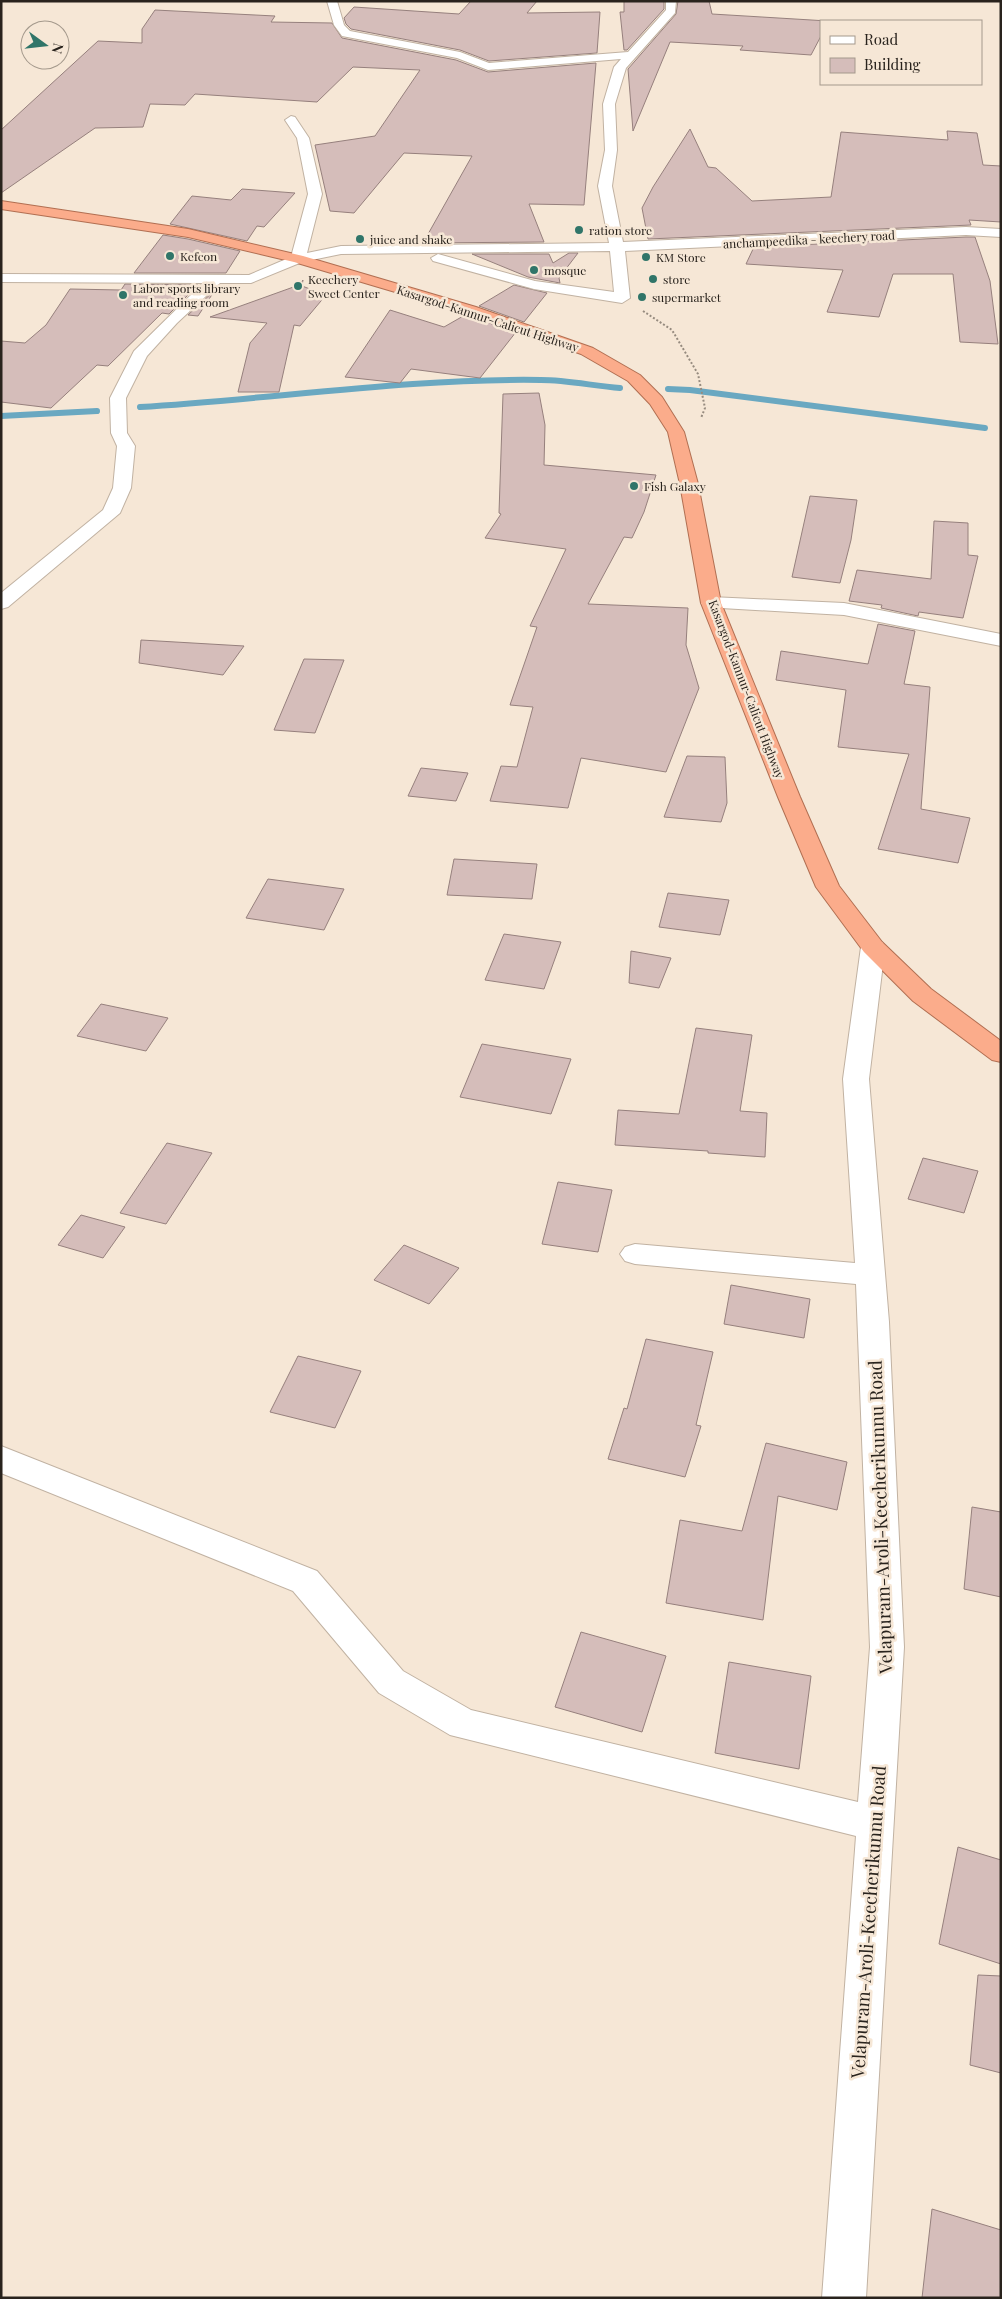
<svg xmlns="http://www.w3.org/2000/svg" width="1002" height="2299" viewBox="0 0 1002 2299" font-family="'Playfair Display',serif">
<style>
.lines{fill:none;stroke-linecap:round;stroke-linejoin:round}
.stream{stroke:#6aa8c1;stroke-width:6}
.building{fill:#d5bdba;stroke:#96807d}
.minor-casing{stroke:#c1b2a2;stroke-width:2}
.trunk-casing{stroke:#b16f52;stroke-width:2}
.path{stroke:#968b7f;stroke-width:2;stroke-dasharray:2 2;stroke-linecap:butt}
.minor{fill:#fff;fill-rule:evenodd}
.trunk{fill:#fbac8b;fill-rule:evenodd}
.poi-dot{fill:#307569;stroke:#f6e7d6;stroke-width:2}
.labels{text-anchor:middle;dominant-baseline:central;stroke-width:5;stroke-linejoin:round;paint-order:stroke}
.far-poi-label{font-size:12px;fill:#29231d;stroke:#f6e7d6;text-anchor:start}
.far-street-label{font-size:12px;fill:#29231d;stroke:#f6e7d6}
.near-street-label{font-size:18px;fill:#29231d;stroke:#f6e7d6}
</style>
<rect width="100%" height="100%" fill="#f6e7d6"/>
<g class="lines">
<g class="stream">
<path d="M 668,389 L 690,390 L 985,428"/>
<path d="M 140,407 C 274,399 407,378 541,380 C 567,380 594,386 620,388"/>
<path d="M 1,416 L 97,411"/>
</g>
</g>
<g class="building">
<path d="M 471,1 L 537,1 L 527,13 L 600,12 L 597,53 L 489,61 L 460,50 L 351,29 L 346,24 L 344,18 L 354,7 L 459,14 Z"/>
<path d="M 624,1 L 664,1 L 664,9 L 627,50 L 624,50 L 620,12 L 624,12 Z"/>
<path d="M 678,1 L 709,1 L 712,14 L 828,21 L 821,21 L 821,36 L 811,55 L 740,50 L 743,46 L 670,42 L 633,131 L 628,69 L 676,14 Z"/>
<path d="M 155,10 L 275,16 L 271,22 L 332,23 L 342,38 L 456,60 L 488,72 L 596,63 L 584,205 L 529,204 L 544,242 L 423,243 L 472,156 L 404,153 L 354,213 L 330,211 L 315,145 L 375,136 L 420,70 L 353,67 L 317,102 L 195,94 L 185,105 L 150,104 L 143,127 L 95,128 L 1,193 L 1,130 L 98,41 L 142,43 L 142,29 Z"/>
<path d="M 690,129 L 708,167 L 716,168 L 752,201 L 831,197 L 841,132 L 948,140 L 947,131 L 977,133 L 983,165 L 1001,166 L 1001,222 L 969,220 L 971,225 L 648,239 L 642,208 L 653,187 Z"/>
<path d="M 242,189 L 295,193 L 264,227 L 257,226 L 247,241 L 170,224 L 192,196 L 231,200 Z"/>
<path d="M 163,235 L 188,239 L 240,251 L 226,273 L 134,273 Z"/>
<path d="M 966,237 L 975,237 L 990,281 L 998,344 L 960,342 L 953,274 L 893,274 L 879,317 L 827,312 L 843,270 L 746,264 L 754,247 Z"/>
<path d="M 569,253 L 578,253 L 559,278 L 560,283 L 528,277 L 472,254 L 549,254 L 553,263 Z"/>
<path d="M 303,280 L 302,286 L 326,295 L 300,326 L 294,325 L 279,392 L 238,392 L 250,343 L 267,323 L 210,317 L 299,285 Z"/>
<path d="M 125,284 L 198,285 L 169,314 L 162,313 L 108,366 L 97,365 L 51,408 L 1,402 L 1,341 L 25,343 L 46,325 L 70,289 L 121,290 Z"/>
<path d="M 514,285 L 547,293 L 524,322 L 479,306 Z"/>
<path d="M 215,290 L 198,316 L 188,315 Z"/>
<path d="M 390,310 L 444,327 L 465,315 L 516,332 L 480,378 L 411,369 L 400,383 L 345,377 Z"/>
<path d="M 539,393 L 545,425 L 544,465 L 656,475 L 644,512 L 632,538 L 624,537 L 588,604 L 688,608 L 686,645 L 699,688 L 666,772 L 581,758 L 568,808 L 490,801 L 501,766 L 517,767 L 533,707 L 510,705 L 537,627 L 530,626 L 566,549 L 485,538 L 501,514 L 499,513 L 503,394 Z"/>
<path d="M 810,496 L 857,500 L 851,540 L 840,583 L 792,577 Z"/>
<path d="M 934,521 L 968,523 L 968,555 L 978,556 L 963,618 L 919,612 L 918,616 L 881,608 L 882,605 L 849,601 L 857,570 L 931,579 Z"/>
<path d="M 878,624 L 915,631 L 904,684 L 930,687 L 921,809 L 970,818 L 958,863 L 878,849 L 909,754 L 838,747 L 846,690 L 776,680 L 781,651 L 868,664 Z"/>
<path d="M 141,640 L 244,646 L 223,675 L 139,663 Z"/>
<path d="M 304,659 L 344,660 L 315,733 L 274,730 Z"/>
<path d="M 687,756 L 725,757 L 727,803 L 721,822 L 664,817 Z"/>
<path d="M 421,768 L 468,773 L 456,801 L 408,796 Z"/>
<path d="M 454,859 L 537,864 L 532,899 L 447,895 Z"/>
<path d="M 268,879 L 344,889 L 324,930 L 246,918 Z"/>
<path d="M 668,893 L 729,900 L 720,935 L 659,927 Z"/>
<path d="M 504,934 L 561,942 L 544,989 L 485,980 Z"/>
<path d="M 631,951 L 671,958 L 659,988 L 629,983 Z"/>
<path d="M 101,1004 L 168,1018 L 146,1051 L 77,1036 Z"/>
<path d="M 696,1028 L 752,1035 L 740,1111 L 767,1113 L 765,1157 L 708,1153 L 708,1151 L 615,1145 L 618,1110 L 679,1114 Z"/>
<path d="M 482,1044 L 571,1059 L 551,1114 L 460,1097 Z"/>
<path d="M 167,1143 L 212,1153 L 166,1224 L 120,1213 Z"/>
<path d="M 923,1158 L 978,1171 L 964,1213 L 908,1199 Z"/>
<path d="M 558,1182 L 612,1190 L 598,1252 L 542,1244 Z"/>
<path d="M 81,1215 L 125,1227 L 103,1258 L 58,1245 Z"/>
<path d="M 404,1245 L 459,1268 L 429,1304 L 374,1280 Z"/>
<path d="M 731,1285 L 810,1299 L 804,1338 L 724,1324 Z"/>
<path d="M 646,1339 L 713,1352 L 696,1425 L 701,1426 L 685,1477 L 608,1459 L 624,1408 L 627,1409 Z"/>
<path d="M 298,1356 L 361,1371 L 335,1428 L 270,1412 Z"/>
<path d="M 766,1443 L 847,1462 L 837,1510 L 778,1496 L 763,1620 L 666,1603 L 680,1520 L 742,1531 Z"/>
<path d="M 972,1507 L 1001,1512 L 1001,1597 L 964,1589 Z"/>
<path d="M 581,1632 L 666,1656 L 642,1732 L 555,1707 Z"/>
<path d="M 729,1662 L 811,1676 L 799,1769 L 715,1753 Z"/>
<path d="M 958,1847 L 1001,1860 L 1001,1964 L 939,1944 Z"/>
<path d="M 978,1975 L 1001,1976 L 1001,2073 L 970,2065 Z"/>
<path d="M 932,2209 L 1001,2230 L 1001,2298 L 922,2298 Z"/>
</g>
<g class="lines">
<defs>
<g id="minor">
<path d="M 327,1 L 337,1 L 344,25 L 350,31 L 460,52 L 489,63 L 628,52 L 666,10 L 666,1 L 676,1 L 675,13 L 626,68 L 615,104 L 617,150 L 612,186 L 623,242 L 966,227 L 1001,229 L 1001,237 L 966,235 L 625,251 L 630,298 L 622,303 L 534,289 L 433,261 L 431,258 L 438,254 L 535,281 L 614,292 L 610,251 L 341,254 L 302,262 L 251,283 L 220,283 L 177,323 L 147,356 L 126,398 L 127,433 L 135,446 L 131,488 L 120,513 L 8,607 L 1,609 L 1,593 L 103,510 L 113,488 L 117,446 L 111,433 L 110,398 L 134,351 L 203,283 L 1,282 L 1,274 L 249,275 L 291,257 L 308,194 L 297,138 L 285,120 L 291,116 L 295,117 L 309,138 L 322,194 L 307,253 L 341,246 L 609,243 L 598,186 L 605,150 L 603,104 L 614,67 L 621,59 L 488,70 L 457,58 L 342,36 L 334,25 Z"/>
<path d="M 711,597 L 844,603 L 1001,634 L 1001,646 L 844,615 L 704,607 L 701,603 L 704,599 Z"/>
<path d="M 873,940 L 882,942 L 885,947 L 869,1079 L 889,1322 L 904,1647 L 866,2298 L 822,2298 L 856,1836 L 450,1735 L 379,1693 L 293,1591 L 1,1473 L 1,1446 L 317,1571 L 403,1671 L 471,1710 L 858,1802 L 870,1647 L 856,1284 L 635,1264 L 625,1261 L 620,1254 L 625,1247 L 635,1244 L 855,1263 L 843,1079 L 861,947 L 864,942 Z"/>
</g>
<path id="trunk" d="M 1,201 L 188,229 L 303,256 L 476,307 L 536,328 L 593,348 L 640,375 L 662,397 L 684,432 L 698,484 L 721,603 L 800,797 L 839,886 L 882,942 L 931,989 L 1001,1041 L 1001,1062 L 992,1060 L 913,1001 L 864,952 L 816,887 L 778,797 L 701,603 L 680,484 L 668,432 L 650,404 L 628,381 L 581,354 L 526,334 L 466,313 L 294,262 L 188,237 L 1,209 Z"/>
</defs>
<use href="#minor" class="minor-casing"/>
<use href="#trunk" class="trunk-casing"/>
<path class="path" d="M 643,311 L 672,330 L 698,374 L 705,408 L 701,418"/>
<use href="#minor" class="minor"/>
<use href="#trunk" class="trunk"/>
</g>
<g class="poi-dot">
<circle cx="579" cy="230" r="5"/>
<circle cx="360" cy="239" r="5"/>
<circle cx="170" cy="256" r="5"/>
<circle cx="646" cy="257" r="5"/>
<circle cx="534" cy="270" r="5"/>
<circle cx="653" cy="279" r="5"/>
<circle cx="298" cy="286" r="5"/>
<circle cx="123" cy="295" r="5"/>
<circle cx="642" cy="297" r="5"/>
<circle cx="634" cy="486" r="5"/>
</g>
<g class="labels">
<g class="far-poi-label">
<text x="589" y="230">ration store</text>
<text x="370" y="239">juice and shake</text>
<text x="180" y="256">Kefcon</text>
<text x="656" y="257">KM Store</text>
<text x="544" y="270">mosque</text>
<text x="308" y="279">Keechery<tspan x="308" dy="14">Sweet Center</tspan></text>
<text x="663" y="279">store</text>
<text x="133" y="288">Labor sports library<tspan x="133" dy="14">and reading room</tspan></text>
<text x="652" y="297">supermarket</text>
<text x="644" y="486">Fish Galaxy</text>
</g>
<g class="far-street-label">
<text transform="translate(809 239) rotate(-3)">anchampeedika - keechery road</text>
<text transform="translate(488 318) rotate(18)">Kasargod-Kannur-Calicut Highway</text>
<text transform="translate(747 689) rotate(69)">Kasargod-Kannur-Calicut Highway</text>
</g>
<g class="near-street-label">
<text transform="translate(880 1517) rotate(-92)">Velapuram-Aroli-Keecherikunnu Road</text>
<text transform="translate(868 1922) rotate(-86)">Velapuram-Aroli-Keecherikunnu Road</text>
</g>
</g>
<rect width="1002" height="2299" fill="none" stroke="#29231d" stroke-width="5"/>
<rect x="820" y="20" width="162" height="65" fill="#f6e7d6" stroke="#a4998c"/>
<rect x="830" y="36" width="25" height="8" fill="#ffffff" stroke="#a4998c"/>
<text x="864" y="45" font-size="15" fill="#29231d">Road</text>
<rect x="830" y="58" width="25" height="15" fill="#d5bdba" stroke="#a4998c"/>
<text x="864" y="70" font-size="15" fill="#29231d">Building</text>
<g transform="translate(45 45) rotate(105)"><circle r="24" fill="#f6e7d6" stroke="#a4998c"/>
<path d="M0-4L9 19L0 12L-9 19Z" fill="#307569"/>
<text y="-8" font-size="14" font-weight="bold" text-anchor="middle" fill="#29231d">N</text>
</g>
</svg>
